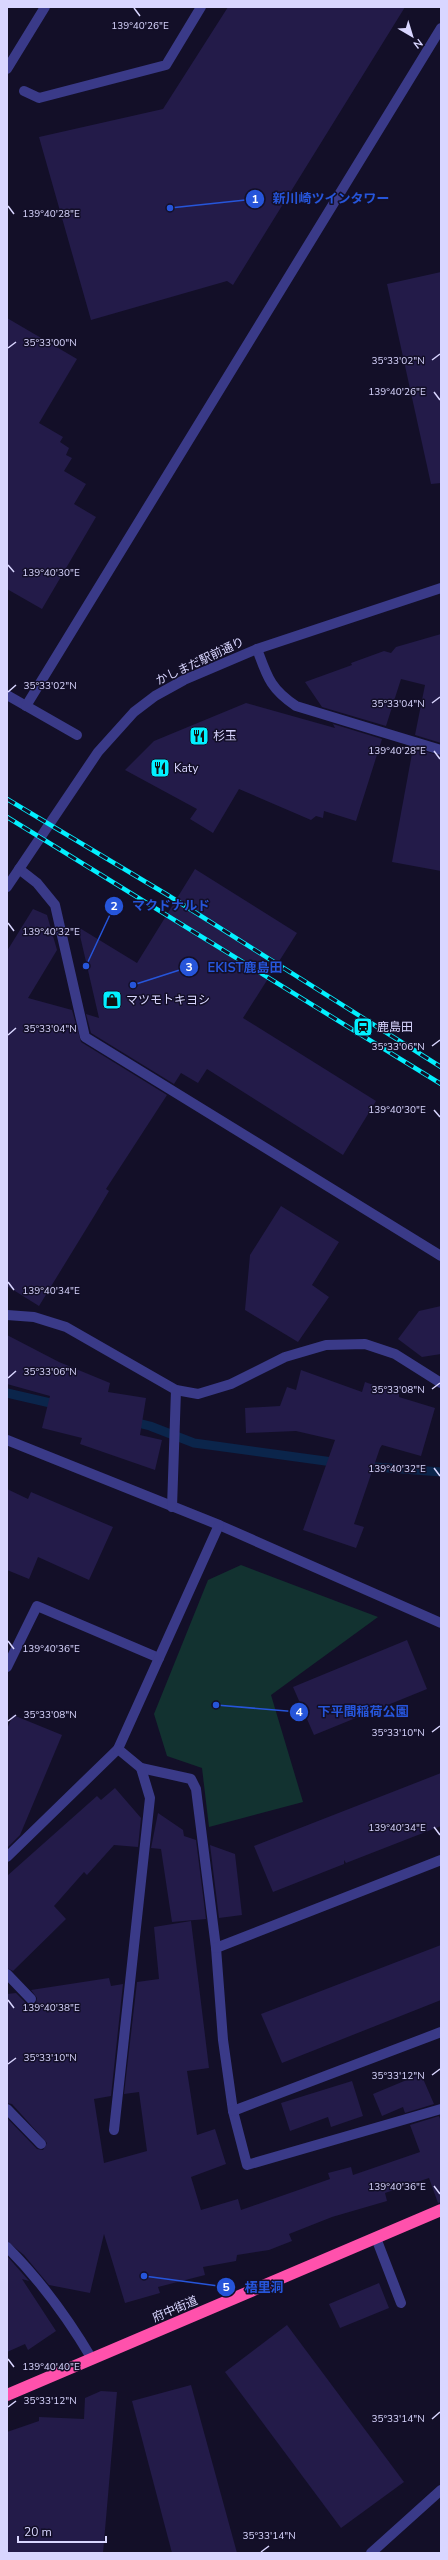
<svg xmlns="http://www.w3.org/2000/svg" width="448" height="2560" viewBox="0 0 448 2560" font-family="'Nunito Sans','Noto Sans JP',sans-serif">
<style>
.green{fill:#123230}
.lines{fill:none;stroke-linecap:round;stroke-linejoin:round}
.stream{stroke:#0b254b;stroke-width:9}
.building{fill:#231b49}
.minor{stroke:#3a3a88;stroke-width:10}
.highway{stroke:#ff51ac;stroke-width:12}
.rail-casing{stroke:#02f0ff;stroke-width:4.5}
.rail{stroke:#130f28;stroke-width:3;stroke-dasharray:9;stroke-linecap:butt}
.ticks{fill:none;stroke:#d9d6ff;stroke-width:1.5}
.labels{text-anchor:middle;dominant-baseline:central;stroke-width:3;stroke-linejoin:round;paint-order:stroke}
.street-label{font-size:12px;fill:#d9d6ff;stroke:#130f28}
.poi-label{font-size:12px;fill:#d9d6ff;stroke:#130f28;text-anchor:start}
.ticks-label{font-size:10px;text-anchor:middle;fill:#d9d6ff;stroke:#130f28;stroke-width:3;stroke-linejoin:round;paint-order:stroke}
.leader{fill:none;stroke:#2655da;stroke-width:1.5}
.callout-dot{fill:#2655da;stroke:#130f28;stroke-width:1.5}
.mark-label{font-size:12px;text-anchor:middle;font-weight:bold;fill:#fff}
.callout-label{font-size:13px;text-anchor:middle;font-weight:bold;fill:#2655da;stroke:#130f28;stroke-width:3;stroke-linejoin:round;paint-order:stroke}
</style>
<rect width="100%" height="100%" fill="#130f28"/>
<path class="green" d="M 241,1565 L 378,1617 L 271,1695 L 303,1802 L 209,1827 L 202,1768 L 167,1756 L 154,1714 L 208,1580 Z"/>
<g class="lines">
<g class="stream">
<path d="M 7,1393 L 59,1405"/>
<path d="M 130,1421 L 150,1426 L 194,1443 L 340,1463"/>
<path d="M 363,1466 L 441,1472"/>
</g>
</g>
<g class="building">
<path d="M 228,7 L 405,7 L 233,285 L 227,281 L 91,320 L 39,137 L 163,109 Z"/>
<path d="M 441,272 L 441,483 L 431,484 L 387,284 Z"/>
<path d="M 7,318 L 77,359 L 39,423 L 63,437 L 60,442 L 69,448 L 66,455 L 72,458 L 64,471 L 86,484 L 74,504 L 96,517 L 42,609 L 7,589 Z"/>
<path d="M 441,634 L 441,743 L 415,735 L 425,685 L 401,679 L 386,726 L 322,707 L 305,682 L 352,665 L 351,663 L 384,651 L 391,653 L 396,647 Z"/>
<path d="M 246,703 L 335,728 L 333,724 L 382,739 L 356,821 L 324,811 L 323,818 L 316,816 L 311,820 L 239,789 L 213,833 L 190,819 L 197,809 L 125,770 L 154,741 Z"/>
<path d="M 413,748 L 441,756 L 441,871 L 392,862 Z"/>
<path d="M 195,869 L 297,933 L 243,1018 L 376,1101 L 343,1155 L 207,1069 L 198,1083 L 181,1073 L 174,1084 L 91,1033 L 86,1014 L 99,1018 L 78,927 L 137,963 Z"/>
<path d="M 33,909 L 47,915 L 57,950 L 28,998 L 72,1010 L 81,1042 L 167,1095 L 106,1189 L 109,1191 L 96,1213 L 39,1306 L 7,1286 L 7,951 Z"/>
<path d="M 281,1206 L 339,1242 L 312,1285 L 329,1297 L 298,1342 L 245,1310 L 250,1255 Z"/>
<path d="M 441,1306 L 441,1354 L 422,1357 L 398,1339 L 419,1311 Z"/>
<path d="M 7,1335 L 59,1362 L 110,1383 L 108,1392 L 146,1398 L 140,1435 L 162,1440 L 155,1470 L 80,1444 L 82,1438 L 42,1428 L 50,1396 L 7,1384 Z"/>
<path d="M 301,1370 L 362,1392 L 365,1382 L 399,1394 L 399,1397 L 435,1408 L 421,1456 L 382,1445 L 380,1448 L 354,1524 L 364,1527 L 356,1548 L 303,1530 L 335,1440 L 296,1431 L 246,1433 L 245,1408 L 280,1406 L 287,1387 L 296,1390 Z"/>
<path d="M 7,1489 L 28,1499 L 31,1492 L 113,1527 L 89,1580 L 38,1557 L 29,1579 L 7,1570 Z"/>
<path d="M 407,1640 L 427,1689 L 314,1735 L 293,1687 Z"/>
<path d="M 13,1715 L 62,1735 L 20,1835 L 7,1848 L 7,1729 Z"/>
<path d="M 441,1773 L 441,1826 L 346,1863 L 344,1860 L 344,1864 L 273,1892 L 254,1846 Z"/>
<path d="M 115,1788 L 141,1818 L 138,1847 L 114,1845 L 87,1875 L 84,1872 L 54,1906 L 66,1919 L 13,1971 L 7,1968 L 7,1876 L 97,1796 L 101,1800 Z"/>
<path d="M 158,1813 L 183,1830 L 184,1836 L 196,1840 L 206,1919 L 172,1922 L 161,1849 L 151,1848 Z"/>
<path d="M 210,1845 L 235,1854 L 242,1915 L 219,1918 Z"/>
<path d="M 191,1921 L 209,2068 L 187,2071 L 197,2135 L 215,2129 L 226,2164 L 191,2177 L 201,2210 L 238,2199 L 241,2210 L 330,2179 L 328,2173 L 351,2167 L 353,2175 L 420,2152 L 410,2125 L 439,2116 L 441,2121 L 441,2202 L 438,2203 L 429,2178 L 385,2193 L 387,2201 L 332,2217 L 289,2234 L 292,2241 L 269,2250 L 237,2255 L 236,2261 L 203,2267 L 205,2275 L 158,2287 L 160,2293 L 125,2303 L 104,2234 L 90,2293 L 49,2285 L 24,2255 L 7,2241 L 7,2118 L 37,2149 L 43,2150 L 47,2143 L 12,2104 L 7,2103 L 7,1994 L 16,1993 L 27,2004 L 32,2005 L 36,2003 L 37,1998 L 31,1990 L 109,1978 L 111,1986 L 123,1984 L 111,2096 L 94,2099 L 104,2163 L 147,2151 L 139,2092 L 124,2094 L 137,1982 L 159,1979 L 154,1927 Z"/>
<path d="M 441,1945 L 441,2000 L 282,2063 L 261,2014 Z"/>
<path d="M 421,2074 L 434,2104 L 405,2113 L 403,2107 L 382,2116 L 373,2094 Z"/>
<path d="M 352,2081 L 363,2116 L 331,2127 L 328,2117 L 290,2131 L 281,2103 Z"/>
<path d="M 7,2256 L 29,2281 L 22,2279 L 56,2331 L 28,2350 L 25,2344 L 7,2352 Z"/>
<path d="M 379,2283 L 389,2308 L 340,2328 L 329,2304 Z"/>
<path d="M 287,2325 L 404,2482 L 341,2528 L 225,2372 Z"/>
<path d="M 191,2385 L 237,2553 L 172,2553 L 132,2401 Z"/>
<path d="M 101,2391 L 117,2392 L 103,2553 L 7,2553 L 7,2432 L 39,2421 L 39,2417 L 84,2419 L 85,2398 Z"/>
</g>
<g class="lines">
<g class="minor">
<path d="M 7,69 L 45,7"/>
<path d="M 24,91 L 39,98 L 166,65 L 201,7"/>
<path d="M 257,649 C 267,676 270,689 296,706 L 441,750"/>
<path d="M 7,695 L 77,735"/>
<path d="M 26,706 L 441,28"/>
<path d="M 19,869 L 37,883 L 55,905 L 85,1037 L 441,1256"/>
<path d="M 7,887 L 98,752 L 134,712 L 155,696 L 184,680 L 257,649 L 441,588"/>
<path d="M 7,1315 L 34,1317 L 66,1327 L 176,1390 L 198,1394 L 231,1384 L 285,1357 L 326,1345 L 365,1344 L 395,1354 L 441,1383"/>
<path d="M 7,1440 L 219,1525 L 441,1623"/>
<path d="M 172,1507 L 176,1390"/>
<path d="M 7,1667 L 37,1606 L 159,1658"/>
<path d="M 141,1768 L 191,1779 L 196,1789 L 216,1948 L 223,2040 L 233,2111 L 247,2165 L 441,2109"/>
<path d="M 7,1857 L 118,1749 L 219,1525"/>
<path d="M 216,1948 L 441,1860"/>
<path d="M 7,1974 L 31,1999"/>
<path d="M 7,2109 L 41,2144"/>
<path d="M 233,2111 L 441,2032"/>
<path d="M 114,2130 L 150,1798 L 141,1768 L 118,1749"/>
<path d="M 376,2238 L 401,2303"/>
<path d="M 7,2247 C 39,2279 69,2320 92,2359"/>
<path d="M 371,2553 L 441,2490"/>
</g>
<path class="highway" d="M 7,2395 L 441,2210"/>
<defs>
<g id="rail">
<path d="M 7,799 L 166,894 L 441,1067"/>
<path d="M 7,817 L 441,1084"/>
</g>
</defs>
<use href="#rail" class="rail-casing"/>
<use href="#rail" class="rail"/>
</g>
<path class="ticks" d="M 134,8 L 140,16M 8,206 L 14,214M 8,348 L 16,342M 432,360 L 440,354M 434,392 L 440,400M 8,565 L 14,572M 8,692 L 16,685M 432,703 L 440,697M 434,751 L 440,759M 8,923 L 14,931M 8,1035 L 16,1028M 432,1046 L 440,1040M 434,1110 L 440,1117M 8,1282 L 14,1290M 8,1378 L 16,1371M 432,1389 L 440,1383M 434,1468 L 440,1476M 8,1641 L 14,1649M 8,1721 L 16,1715M 432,1732 L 440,1726M 434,1827 L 440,1835M 8,2000 L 14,2008M 8,2064 L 16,2058M 432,2075 L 440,2069M 434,2186 L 440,2194M 8,2359 L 14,2367M 8,2407 L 16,2401M 432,2419 L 440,2412M 261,2552 L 269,2546"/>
<defs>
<symbol id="restaurant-square" viewBox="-11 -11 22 22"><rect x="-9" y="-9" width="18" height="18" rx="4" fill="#02f0ff" stroke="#130f28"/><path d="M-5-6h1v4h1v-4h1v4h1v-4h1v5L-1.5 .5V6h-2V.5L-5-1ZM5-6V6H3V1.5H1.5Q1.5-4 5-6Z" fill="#111"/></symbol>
<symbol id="shop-square" viewBox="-11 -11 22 22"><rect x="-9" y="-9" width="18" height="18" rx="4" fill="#02f0ff" stroke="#130f28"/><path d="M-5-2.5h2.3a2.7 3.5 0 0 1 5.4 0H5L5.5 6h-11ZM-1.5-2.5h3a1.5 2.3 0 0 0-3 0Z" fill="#111"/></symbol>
<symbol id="station-square" viewBox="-11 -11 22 22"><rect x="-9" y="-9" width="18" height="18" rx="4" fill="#02f0ff" stroke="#130f28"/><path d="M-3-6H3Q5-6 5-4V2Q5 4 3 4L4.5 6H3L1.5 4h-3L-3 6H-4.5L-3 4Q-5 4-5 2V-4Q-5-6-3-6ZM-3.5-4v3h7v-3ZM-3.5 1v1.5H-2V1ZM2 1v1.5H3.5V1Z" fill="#111"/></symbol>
</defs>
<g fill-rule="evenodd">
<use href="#restaurant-square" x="188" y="725" width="22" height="22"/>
<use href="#restaurant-square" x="149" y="757" width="22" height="22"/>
<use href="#shop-square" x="101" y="989" width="22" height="22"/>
<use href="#station-square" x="352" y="1016" width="22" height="22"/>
</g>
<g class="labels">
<g class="street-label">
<text transform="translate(200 661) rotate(-25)">かしまだ駅前通り</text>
<text transform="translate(175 2309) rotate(-23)">府中街道</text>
</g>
<g class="poi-label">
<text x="213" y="736">杉玉</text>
<text x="174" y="768">Katy</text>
<text x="126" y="1000">マツモトキヨシ</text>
<text x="377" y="1027">鹿島田</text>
</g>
</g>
<g class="ticks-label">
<text x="140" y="29">139°40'26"E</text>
<text x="51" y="217">139°40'28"E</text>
<text x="50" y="346">35°33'00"N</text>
<text x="398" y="364">35°33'02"N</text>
<text x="397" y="395">139°40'26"E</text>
<text x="51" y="576">139°40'30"E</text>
<text x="50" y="689">35°33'02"N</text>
<text x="398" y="707">35°33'04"N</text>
<text x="397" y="754">139°40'28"E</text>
<text x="51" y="935">139°40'32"E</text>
<text x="50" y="1032">35°33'04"N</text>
<text x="398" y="1050">35°33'06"N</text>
<text x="397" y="1113">139°40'30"E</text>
<text x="51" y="1294">139°40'34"E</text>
<text x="50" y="1375">35°33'06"N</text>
<text x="398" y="1393">35°33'08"N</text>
<text x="397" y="1472">139°40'32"E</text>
<text x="51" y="1652">139°40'36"E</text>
<text x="50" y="1718">35°33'08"N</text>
<text x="398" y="1736">35°33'10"N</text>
<text x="397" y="1831">139°40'34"E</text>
<text x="51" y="2011">139°40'38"E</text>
<text x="50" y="2061">35°33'10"N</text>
<text x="398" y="2079">35°33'12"N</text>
<text x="397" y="2190">139°40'36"E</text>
<text x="51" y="2370">139°40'40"E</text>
<text x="50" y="2404">35°33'12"N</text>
<text x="398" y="2422">35°33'14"N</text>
<text x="269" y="2539">35°33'14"N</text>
</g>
<path class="leader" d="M170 208L255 199M86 966L114 906M133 985L189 967M216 1705L299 1712M144 2276L226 2287"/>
<g class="callout-dot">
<circle cx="170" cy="208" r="4"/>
<circle cx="86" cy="966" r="4"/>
<circle cx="133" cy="985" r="4"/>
<circle cx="216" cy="1705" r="4"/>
<circle cx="144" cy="2276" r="4"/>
<circle cx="255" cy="199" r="10"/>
<circle cx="114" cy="906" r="10"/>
<circle cx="189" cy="967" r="10"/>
<circle cx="299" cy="1712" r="10"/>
<circle cx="226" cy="2287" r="10"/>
</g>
<g class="mark-label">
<text x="255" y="203">1</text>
<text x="114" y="910">2</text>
<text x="189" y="971">3</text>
<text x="299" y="1716">4</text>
<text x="226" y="2291">5</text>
</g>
<g class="callout-label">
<text x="331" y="203">新川崎ツインタワー</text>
<text x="171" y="910">マクドナルド</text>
<text x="245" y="972">EKIST鹿島田</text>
<text x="363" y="1716">下平間稲荷公園</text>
<text x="264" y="2292">梧里洞</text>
</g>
<rect width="448" height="2560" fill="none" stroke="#d9d6ff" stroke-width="16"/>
<g transform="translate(412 36) rotate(142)" stroke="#130f28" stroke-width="3" paint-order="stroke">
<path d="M0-3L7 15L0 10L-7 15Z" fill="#d9d6ff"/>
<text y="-6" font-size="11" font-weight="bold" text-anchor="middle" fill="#d9d6ff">N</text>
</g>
<path d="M18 2536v6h88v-6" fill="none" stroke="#d9d6ff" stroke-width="2"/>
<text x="24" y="2536" font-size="12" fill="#d9d6ff" stroke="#130f28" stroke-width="3" paint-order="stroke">20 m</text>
</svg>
